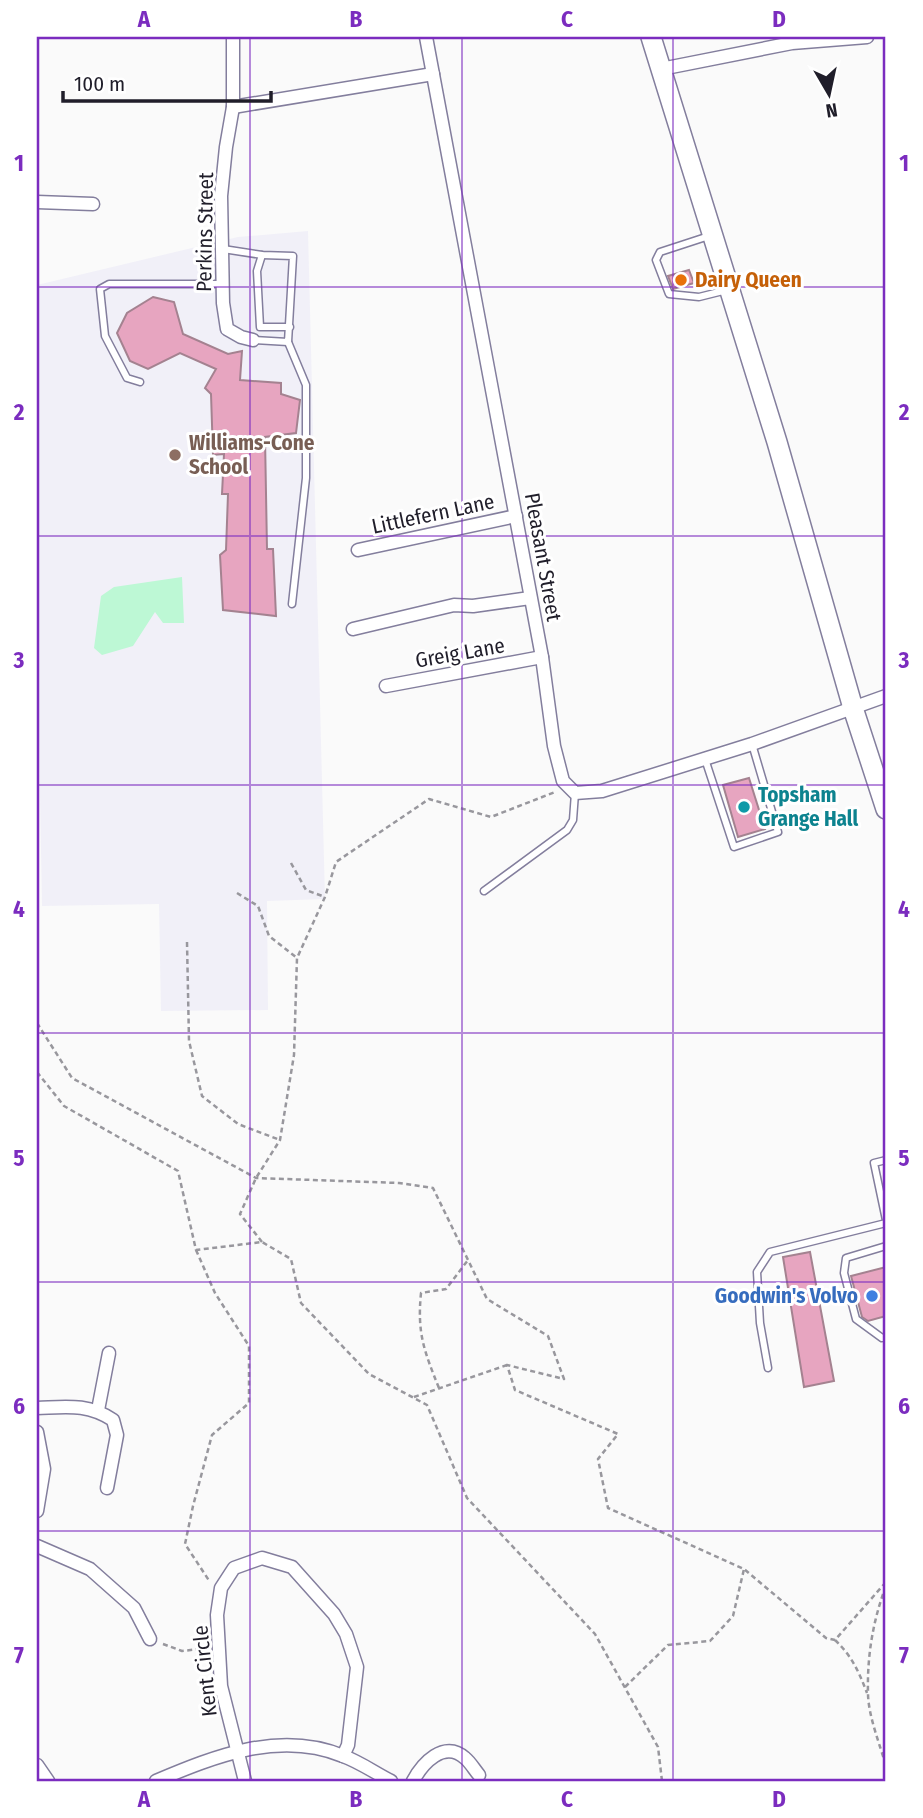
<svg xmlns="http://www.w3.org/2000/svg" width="923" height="1818" viewBox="0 0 923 1818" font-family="'Fira Sans Condensed',sans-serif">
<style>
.built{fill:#f1f0f8}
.green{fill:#bdf8d5}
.building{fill:#e7a5c0;stroke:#a48290;stroke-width:2}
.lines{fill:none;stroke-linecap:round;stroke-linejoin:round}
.service-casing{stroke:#837e9d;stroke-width:9}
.minor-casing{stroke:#837e9d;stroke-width:15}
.primary-casing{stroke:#837e9d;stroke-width:22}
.path{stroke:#98979d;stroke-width:2.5;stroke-dasharray:5 3.5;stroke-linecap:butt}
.service{stroke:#fff;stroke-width:6}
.minor{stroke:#fff;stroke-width:12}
.primary{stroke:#fff;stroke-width:19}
.grid{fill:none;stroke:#7b2cbf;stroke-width:2;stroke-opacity:0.55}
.food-dot{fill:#e8710a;stroke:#fff;stroke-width:2.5}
.education-dot{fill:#8d6e63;stroke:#fff;stroke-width:2.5}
.culture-dot{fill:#0f9aa8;stroke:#fff;stroke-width:2.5}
.shop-dot{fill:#3f7fe0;stroke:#fff;stroke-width:2.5}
.labels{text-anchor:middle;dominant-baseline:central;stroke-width:6;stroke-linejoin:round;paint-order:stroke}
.street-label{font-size:21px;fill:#201e2a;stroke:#fff}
.food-label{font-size:21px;font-weight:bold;fill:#c56008;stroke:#fff;text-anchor:start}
.education-label{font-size:21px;font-weight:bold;fill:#785e54;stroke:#fff;text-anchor:start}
.culture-label{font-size:21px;font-weight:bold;fill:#0d838f;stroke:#fff;text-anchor:start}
.shop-label{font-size:21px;font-weight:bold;fill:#366cbe;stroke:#fff;text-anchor:end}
.neatline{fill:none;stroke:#7b2cbf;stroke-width:2.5}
.grid-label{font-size:23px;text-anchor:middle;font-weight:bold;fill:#7b2cbf}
</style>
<rect width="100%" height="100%" fill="#fafafa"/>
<path class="built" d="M 308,231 L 325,899 L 267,901 L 268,1010 L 161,1011 L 159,904 L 42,906 L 37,626 L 37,285 L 238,237 Z"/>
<path class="green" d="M 182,577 L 184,623 L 163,623 L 155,612 L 133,646 L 102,655 L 94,648 L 101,596 L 114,587 Z"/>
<g class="building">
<path d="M 689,270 L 694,283 L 673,289 L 668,276 Z"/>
<path d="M 153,297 L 174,302 L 183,334 L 228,354 L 242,351 L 240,380 L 281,383 L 281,394 L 300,400 L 296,433 L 265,437 L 267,549 L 273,549 L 276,616 L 223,610 L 220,555 L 226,550 L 228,494 L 222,494 L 224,454 L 213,455 L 211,394 L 205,388 L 216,369 L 180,353 L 148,369 L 130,361 L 117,333 L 127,313 Z"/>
<path d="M 749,778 L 765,829 L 738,837 L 723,785 Z"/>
<path d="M 810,1252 L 834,1381 L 804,1387 L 783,1257 Z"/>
<path d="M 886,1267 L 886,1316 L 868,1321 L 862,1317 L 851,1276 Z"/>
</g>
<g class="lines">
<defs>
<g id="service">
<path d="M 709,236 L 660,252 L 656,260 L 669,294 L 699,297 L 727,290"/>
<path d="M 223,249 L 262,255 L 293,256 L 288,342 L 253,340"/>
<path d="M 262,255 L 257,271 L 260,327 L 290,327"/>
<path d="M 288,342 L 306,385 L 306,478 L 292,604"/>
<path d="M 140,382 L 127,378 L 105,336 L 100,289 L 109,284 L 223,284"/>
<path d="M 705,759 L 734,847 L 778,832 L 752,744"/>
<path d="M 484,891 L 567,830 L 573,820 L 575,793"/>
<path d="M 886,1160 L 874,1163 L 886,1220"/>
<path d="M 886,1246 L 846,1258 L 844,1273 L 856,1319 L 882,1338 L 886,1337"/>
<path d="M 768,1368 L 760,1323 L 757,1272 L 770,1252 L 886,1223"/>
</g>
<g id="minor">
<path d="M 233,37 L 233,107 L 226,147 L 221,196 L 223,303 L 227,329 L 241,337 L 253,340"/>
<path d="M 426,37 L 542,657 L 554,746 L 563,781 L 575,793 L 602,791 L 752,744 L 886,696"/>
<path d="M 661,69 L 792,43 L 867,37"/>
<path d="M 233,107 L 433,74"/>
<path d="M 37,202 L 93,204"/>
<path d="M 358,550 L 516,516"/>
<path d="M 353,629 L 454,605 L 473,606 L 530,598"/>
<path d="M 386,686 L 542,657"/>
<path d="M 37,1408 C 66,1407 87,1403 113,1420 L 117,1435 L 107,1488"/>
<path d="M 98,1410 L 109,1353"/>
<path d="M 37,1432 L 44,1469 L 37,1511"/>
<path d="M 37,1546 L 90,1569 L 134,1608 L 150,1639"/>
<path d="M 37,1765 L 48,1781"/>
<path d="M 156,1781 C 215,1756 280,1730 343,1756 C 360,1762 375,1773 391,1781"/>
<path d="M 245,1781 L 221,1686 L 217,1615 L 221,1588 L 234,1568 L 262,1558 L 292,1567 L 334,1614 L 346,1634 L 357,1667 L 348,1745 L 343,1756"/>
<path d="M 413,1781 C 422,1764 444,1739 465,1758 C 470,1762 474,1769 479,1775"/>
</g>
<path id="primary" d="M 651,37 L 777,442 L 853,708 L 886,809"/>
</defs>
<use href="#service" class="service-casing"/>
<use href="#minor" class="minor-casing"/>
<use href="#primary" class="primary-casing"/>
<g class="path">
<path d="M 291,863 L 306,890 L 325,897"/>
<path d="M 237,893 L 258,906 L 269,936 L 297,958"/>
<path d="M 187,942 L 189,1041 L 202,1096 L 238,1124 L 280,1140"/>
<path d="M 37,1023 L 72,1078 L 256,1178 L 399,1183 L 433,1188 L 487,1299 L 548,1336 L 564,1379 L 507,1365 L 515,1390 L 618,1434 L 598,1459 L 608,1508 L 744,1569 L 826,1638 L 835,1640 L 886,1582"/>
<path d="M 37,1072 L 64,1106 L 178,1171 L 196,1250 L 262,1242 L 291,1259 L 301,1303 L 369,1374 L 427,1405 L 467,1498 L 595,1634 L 658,1747 L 662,1781"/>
<path d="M 262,1242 L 240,1214 L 256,1178 L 280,1140 L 294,1055 L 297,958 L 325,897 L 336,862 L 429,799 L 491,817 L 555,792"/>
<path d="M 196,1250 L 215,1293 L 249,1346 L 249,1403 L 212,1435 L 193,1506 L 185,1544 L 210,1582"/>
<path d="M 439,1388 C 424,1351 417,1333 421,1293 L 446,1289 L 468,1260"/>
<path d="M 414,1397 L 507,1365"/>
<path d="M 886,1586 C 873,1620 867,1656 868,1693 C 868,1715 880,1745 886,1766"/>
<path d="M 835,1640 C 852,1656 859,1672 867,1693"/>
<path d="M 163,1644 L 182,1651 L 208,1648"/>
<path d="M 625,1687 L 668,1645 L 710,1641 L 733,1616 L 744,1569"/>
</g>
<use href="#service" class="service"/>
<use href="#minor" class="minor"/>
<use href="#primary" class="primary"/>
</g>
<path class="grid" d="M 250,37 L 250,1781M 462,37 L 462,1781M 673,37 L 673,1781M 37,287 L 886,287M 37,536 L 886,536M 37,785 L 886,785M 37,1033 L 886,1033M 37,1282 L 886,1282M 37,1531 L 886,1531"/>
<circle class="food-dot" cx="681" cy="280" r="7"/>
<circle class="education-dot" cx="175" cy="455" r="7"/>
<circle class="culture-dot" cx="744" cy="807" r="7"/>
<circle class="shop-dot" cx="872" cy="1296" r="7"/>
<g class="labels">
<g class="street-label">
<text transform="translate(205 232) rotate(-89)">Perkins Street</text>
<text transform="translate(433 514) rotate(-12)">Littlefern Lane</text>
<text transform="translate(543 557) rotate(80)">Pleasant Street</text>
<text transform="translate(460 653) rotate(-10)">Greig Lane</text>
<text transform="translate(205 1671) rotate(-96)">Kent Circle</text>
</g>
<g class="food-label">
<text x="695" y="280">Dairy Queen</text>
</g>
<g class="education-label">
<text x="189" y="443">Williams-Cone<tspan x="189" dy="24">School</tspan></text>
</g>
<g class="culture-label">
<text x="758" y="795">Topsham<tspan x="758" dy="24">Grange Hall</tspan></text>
</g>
<g class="shop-label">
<text x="858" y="1296">Goodwin's Volvo</text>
</g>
</g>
<rect width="923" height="1818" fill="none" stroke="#ffffff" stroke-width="77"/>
<g transform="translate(829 94) rotate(171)" stroke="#ffffff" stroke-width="5" paint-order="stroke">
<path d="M0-5L12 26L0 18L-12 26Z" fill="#201e2a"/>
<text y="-10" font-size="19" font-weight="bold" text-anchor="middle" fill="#201e2a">N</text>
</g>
<path d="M63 91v10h208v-10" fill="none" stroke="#201e2a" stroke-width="3.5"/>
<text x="74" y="91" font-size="21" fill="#201e2a" stroke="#ffffff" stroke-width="5" paint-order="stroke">100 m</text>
<rect x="38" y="38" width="846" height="1742" class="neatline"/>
<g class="grid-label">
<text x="144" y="27">A</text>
<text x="356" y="27">B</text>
<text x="567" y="27">C</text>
<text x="779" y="27">D</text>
<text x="19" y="171">1</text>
<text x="904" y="171">1</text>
<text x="19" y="420">2</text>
<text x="904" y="420">2</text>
<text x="19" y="668">3</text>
<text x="904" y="668">3</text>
<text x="19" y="917">4</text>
<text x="904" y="917">4</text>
<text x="19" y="1166">5</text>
<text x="904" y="1166">5</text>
<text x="19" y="1414">6</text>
<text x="904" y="1414">6</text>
<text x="19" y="1663">7</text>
<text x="904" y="1663">7</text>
<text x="144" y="1807">A</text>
<text x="356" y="1807">B</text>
<text x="567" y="1807">C</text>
<text x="779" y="1807">D</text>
</g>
</svg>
